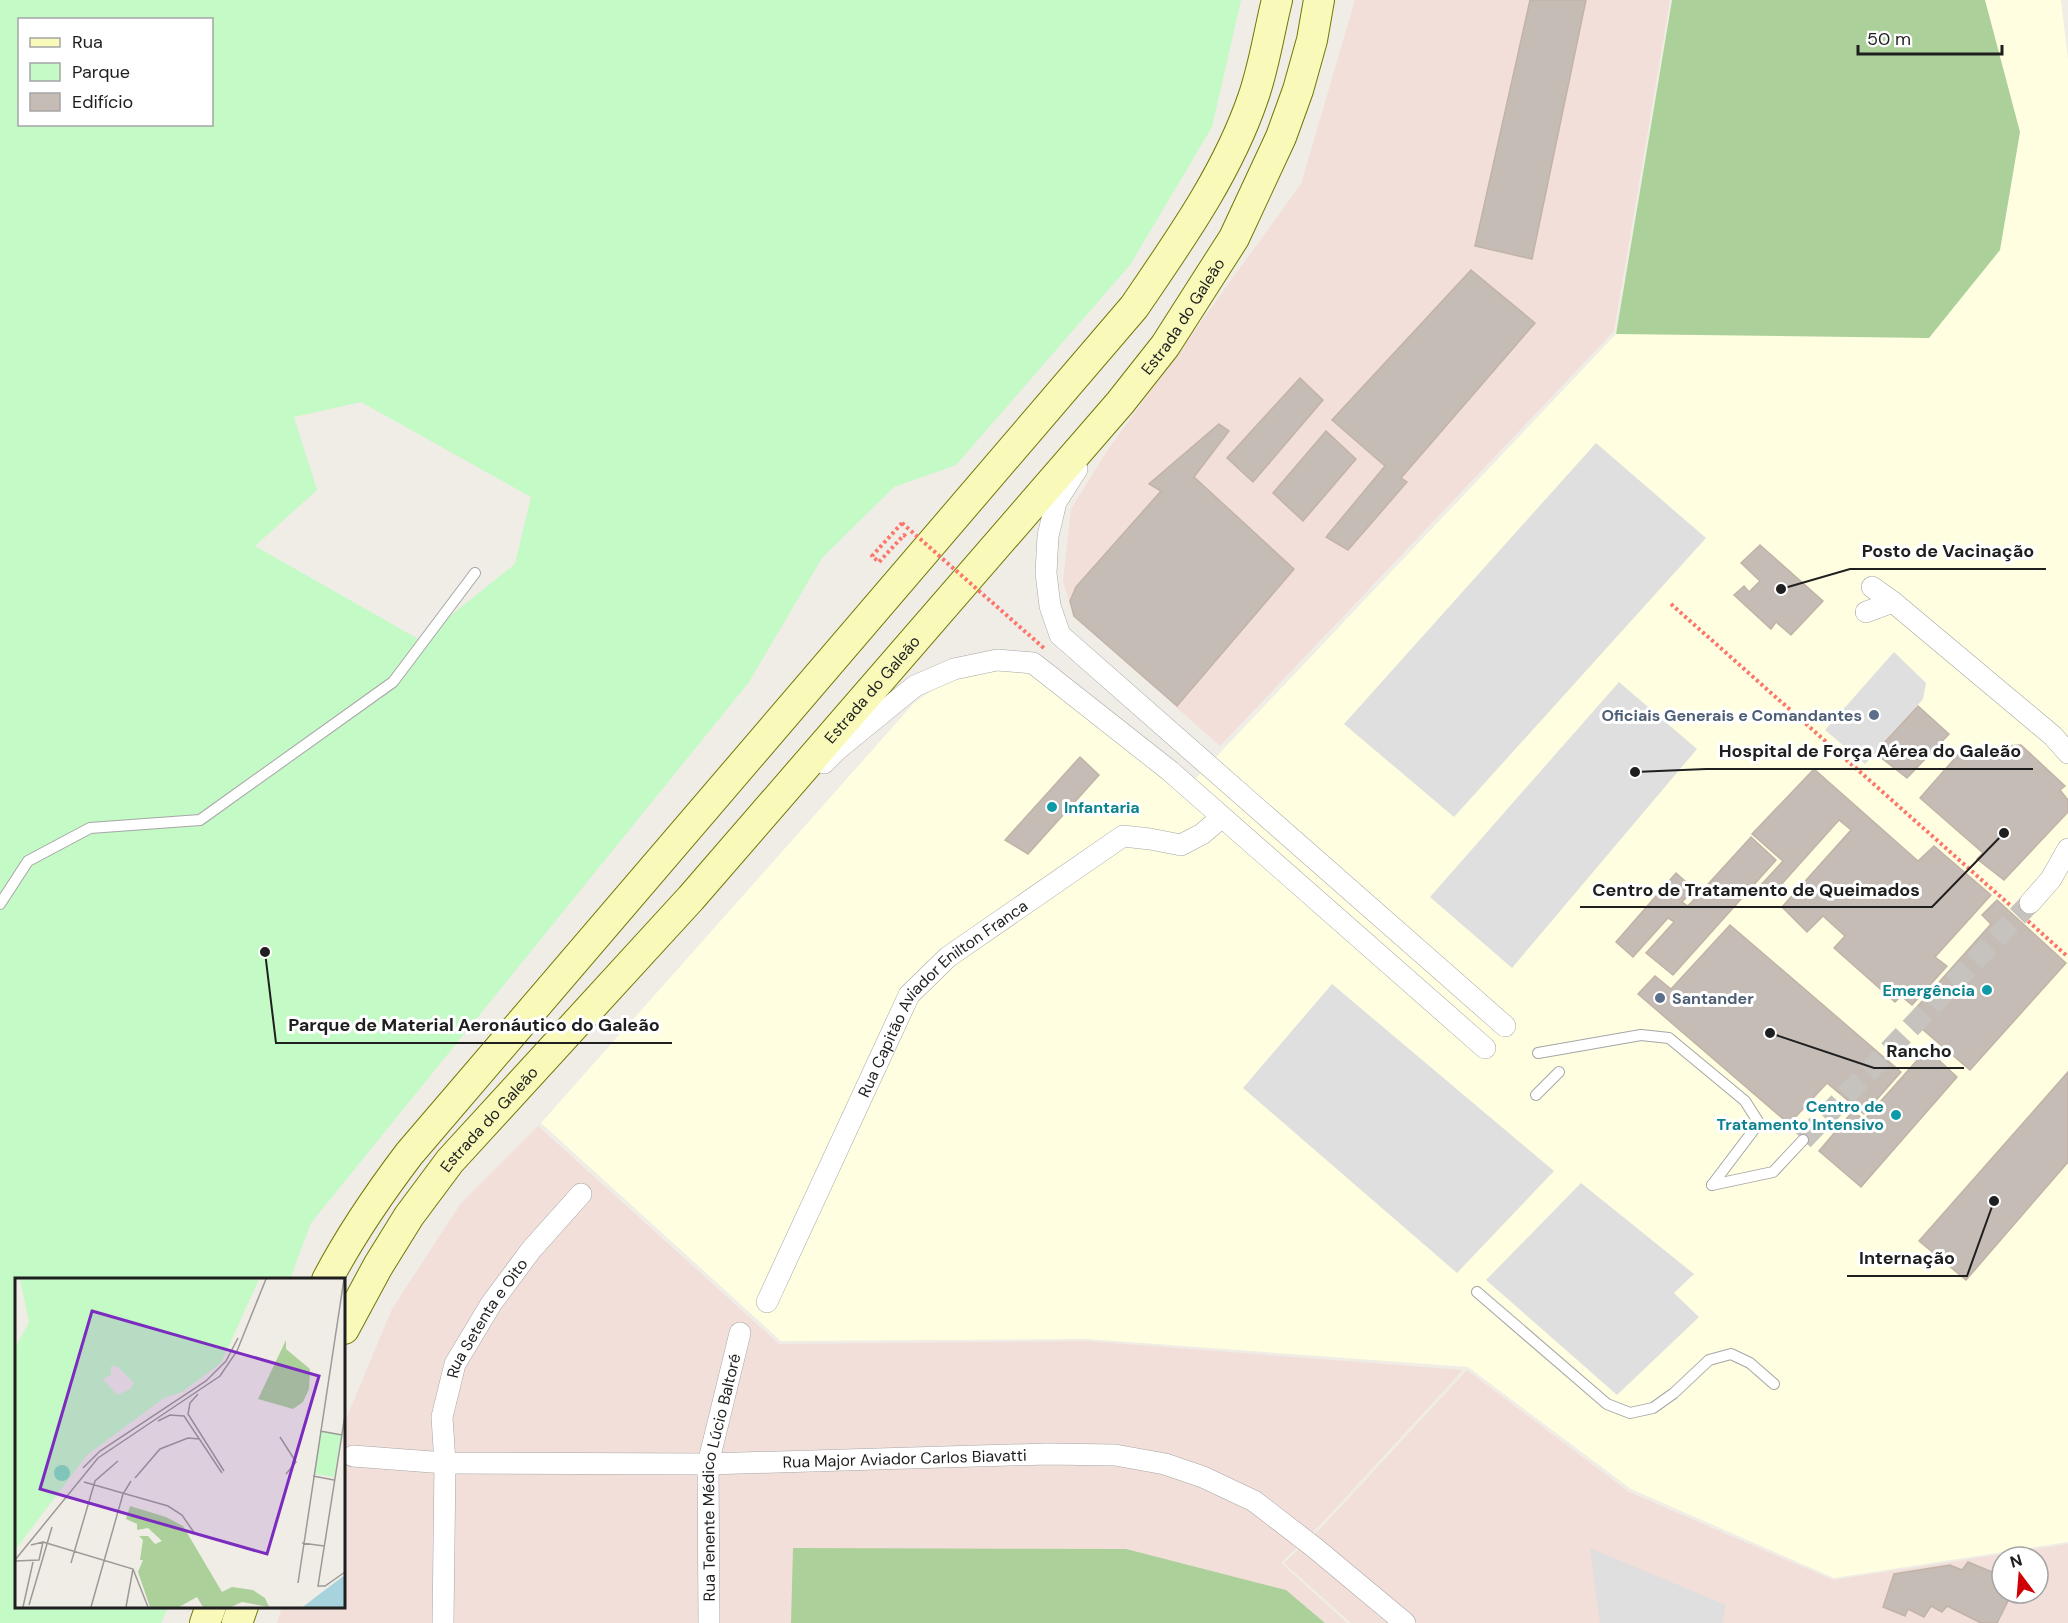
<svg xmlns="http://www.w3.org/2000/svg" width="2068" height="1623" viewBox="0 0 2068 1623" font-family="'DM Sans',sans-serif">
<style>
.education{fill:#fffee0}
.military{fill:#f2dfd9;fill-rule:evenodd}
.forest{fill:#acd09a}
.park{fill:#c3fac6;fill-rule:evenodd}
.parking{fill:#dfdfdf}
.building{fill:#c5bcb5;stroke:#c2b3a8;stroke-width:1.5}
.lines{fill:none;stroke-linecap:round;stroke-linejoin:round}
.street-tunnel{stroke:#c6c3be;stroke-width:21;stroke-dasharray:21 10;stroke-linecap:butt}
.lane-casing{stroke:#a6a6a6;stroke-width:12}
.street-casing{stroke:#a6a6a6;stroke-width:22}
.secondary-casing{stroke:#707904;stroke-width:32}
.path{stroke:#fb776c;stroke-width:4;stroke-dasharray:3 3;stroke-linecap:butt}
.lane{stroke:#fff;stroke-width:10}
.street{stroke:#fff;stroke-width:21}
.secondary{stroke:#f9faba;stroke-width:30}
.path-bridge{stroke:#fb776c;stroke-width:4;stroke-dasharray:3 3;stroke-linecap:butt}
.service-dot{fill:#5c6f8a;stroke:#fff;stroke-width:2}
.culture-dot{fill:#0f9aa8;stroke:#fff;stroke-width:2}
.labels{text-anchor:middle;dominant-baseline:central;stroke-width:6;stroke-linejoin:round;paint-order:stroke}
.street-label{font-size:16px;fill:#1f1f1f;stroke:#fff}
.service-label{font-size:16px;font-weight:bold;fill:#4e5e75;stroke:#fff;text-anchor:end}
.culture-label{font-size:16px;font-weight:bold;fill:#0d838f;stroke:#fff;text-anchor:end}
.inset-road{fill:none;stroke:#9c9a96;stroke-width:1.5}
.view{fill:#7b2cbf;fill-opacity:0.15;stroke:#7b2cbf;stroke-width:3}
.inset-edge{fill:none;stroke:#1f1f1f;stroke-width:3}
.leader{fill:none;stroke:#1f1f1f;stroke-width:2}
.callout-dot{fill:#1f1f1f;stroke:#fff;stroke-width:2}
.callout-label{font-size:18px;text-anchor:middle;font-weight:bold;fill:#1f1f1f;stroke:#fff;stroke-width:6;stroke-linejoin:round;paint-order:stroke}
</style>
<rect width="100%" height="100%" fill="#f0ece6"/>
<path class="education" d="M 1672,0 L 2061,0 L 2068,60 L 2068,1542 L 1834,1578 L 1631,1489 L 1468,1367 L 1087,1339 L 781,1341 L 541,1123 L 914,703 L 948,679 L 992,669 L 1031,673 L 1182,793 L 1616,334 Z"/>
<g class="military">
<path d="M 1355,0 L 1670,0 L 1614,331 L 1220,746 L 1074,616 L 1063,581 L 1071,509 L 1107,451 L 1301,184 Z"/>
<path d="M 538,1126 L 779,1344 L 1086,1341 L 1463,1370 L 1322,1523 L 1281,1563 L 1347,1623 L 1325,1623 L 1286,1590 L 794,1548 L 791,1623 L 277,1623 L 282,1607 L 344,1606 L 344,1424 L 392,1309 L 461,1203 Z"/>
<path d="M 1467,1370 L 1629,1492 L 1833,1580 L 2068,1544 L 2068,1623 L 1351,1623 L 1284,1563 L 1324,1525 ZM 2002,1557 L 2038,1557 L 2038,1593 L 2002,1593 Z"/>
</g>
<g class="forest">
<path d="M 1672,0 L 1985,0 L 2020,132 L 2000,250 L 1929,338 L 1616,334 Z"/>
<path d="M 793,1548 L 1126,1549 L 1286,1590 L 1325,1623 L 791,1623 Z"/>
</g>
<path class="park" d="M 0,0 L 1241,0 L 1212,127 L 1130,265 L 956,465 L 894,487 L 822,558 L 749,682 L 311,1223 L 290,1279 L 16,1280 L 16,1606 L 168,1607 L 161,1623 L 0,1623 ZM 20,20 L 212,20 L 212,124 L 20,124 ZM 361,402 L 531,497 L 515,564 L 420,640 L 255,546 L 317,490 L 294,417 Z"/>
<g class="parking">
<path d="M 1596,443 L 1706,538 L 1454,817 L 1344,724 Z"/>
<path d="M 1894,652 L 1926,683 L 1923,699 L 1865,764 L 1825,730 Z"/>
<path d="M 1619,682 L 1697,749 L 1512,968 L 1430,897 Z"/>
<path d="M 1332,984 L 1554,1171 L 1457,1273 L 1243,1088 Z"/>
<path d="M 1581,1183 L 1694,1274 L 1674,1293 L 1699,1317 L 1617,1395 L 1486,1280 Z"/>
<path d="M 1590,1548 L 1726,1605 L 1722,1623 L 1600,1623 Z"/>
</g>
<g class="building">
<path d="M 1530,0 L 1586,0 L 1532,259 L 1475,246 Z"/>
<path d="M 1471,270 L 1535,323 L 1401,478 L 1407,482 L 1348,550 L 1326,537 L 1385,466 L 1332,420 Z"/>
<path d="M 1300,378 L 1323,400 L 1253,482 L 1227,458 Z"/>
<path d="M 1219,424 L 1229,431 L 1194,477 L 1294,569 L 1177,706 L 1074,616 L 1070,601 L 1076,587 L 1161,491 L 1149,484 Z"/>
<path d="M 1326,431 L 1356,459 L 1303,521 L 1273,493 Z"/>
<path d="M 1760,545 L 1823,601 L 1791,635 L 1776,622 L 1771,629 L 1734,595 L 1744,586 L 1749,592 L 1760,581 L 1741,563 Z"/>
<path d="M 1918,706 L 1949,734 L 1907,778 L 1875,753 Z"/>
<path d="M 2021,745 L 2065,786 L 2060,790 L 2068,800 L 2068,812 L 2004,880 L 1977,859 L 1983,853 L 1920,798 L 1963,749 Z"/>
<path d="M 1080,757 L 1099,775 L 1028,854 L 1005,840 Z"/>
<path d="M 1814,769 L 1918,861 L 1934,846 L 1991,895 L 1935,957 L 1947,966 L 1912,1005 L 1901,996 L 1895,1002 L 1834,948 L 1845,936 L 1823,916 L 1807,932 L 1782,907 L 1851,830 L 1839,820 L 1770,897 L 1759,887 L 1783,861 L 1752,834 Z"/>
<path d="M 1751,837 L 1776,860 L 1673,975 L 1646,953 L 1674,922 L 1668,918 L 1633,957 L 1616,942 L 1676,873 L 1694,889 L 1682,902 L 1688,906 Z"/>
<path d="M 1997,900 L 2066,963 L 1970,1070 L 1908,1017 L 1991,924 L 1982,915 Z"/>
<path d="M 1730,925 L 1901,1072 L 1864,1114 L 1827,1083 L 1789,1124 L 1638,994 L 1655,976 L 1671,989 Z"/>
<path d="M 1927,1049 L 1957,1077 L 1861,1187 L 1819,1151 L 1853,1111 L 1864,1120 Z"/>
<path d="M 2068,1072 L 2068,1162 L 1966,1280 L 1919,1241 Z"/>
<path d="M 1968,1562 L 2002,1576 L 2002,1593 L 2012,1593 L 1997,1623 L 1981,1623 L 1947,1606 L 1942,1612 L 1931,1606 L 1924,1617 L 1908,1609 L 1905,1616 L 1883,1607 L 1894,1574 L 1950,1565 L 1962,1570 Z"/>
</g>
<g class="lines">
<path class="street-tunnel" d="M 1803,1140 L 2030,903"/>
<defs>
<g id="lane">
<path d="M 0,904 L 28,861 L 90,828 L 200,820 L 393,682 L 475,573"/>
<path d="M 1538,1053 L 1641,1035 L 1669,1038 L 1745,1101 L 1759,1123 L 1712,1185"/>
<path d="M 1536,1095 L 1559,1072"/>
<path d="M 1712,1185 L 1773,1172 L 1803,1140"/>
<path d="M 1477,1292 L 1607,1404 L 1630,1413 L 1653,1408 L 1674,1393 L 1709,1360 L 1731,1354 L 1750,1363 L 1774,1384"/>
</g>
<g id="street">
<path d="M 1077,469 L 1056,502 L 1048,536 L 1046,573 L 1050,606 L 1060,635 L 1505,1026"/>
<path d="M 1893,602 L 2053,736 L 2068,753"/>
<path d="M 1866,612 L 1893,602 L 1872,587"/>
<path d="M 824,763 L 838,749 L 915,686 L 954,669 L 997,660 L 1033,663 L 1170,771 L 1485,1048"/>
<path d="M 2030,903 L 2051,879 L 2068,849"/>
<path id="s1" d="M 767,1302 L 909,995 L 948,957 L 1123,836 L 1150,839 L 1181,845 L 1202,834 L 1221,818"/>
<path id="s2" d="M 353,1456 L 445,1463 L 708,1464 L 1047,1454 L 1115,1455 L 1165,1464 L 1203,1477 L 1254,1501 L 1315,1548 L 1405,1623"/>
<path id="s3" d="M 443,1623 L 445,1463 L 442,1417 L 455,1364 L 491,1304 L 531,1250 L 581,1194"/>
<path id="s4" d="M 709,1623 L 708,1464 L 740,1333"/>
</g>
<g id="secondary">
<path d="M 327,1280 C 351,1234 378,1195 409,1154 L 1134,307 C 1179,241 1227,174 1253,98 C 1264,67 1269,32 1277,0"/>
<path id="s5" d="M 344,1329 L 378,1266 L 409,1216 L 450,1161 L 691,898 L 1120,403 L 1165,346 L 1234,238 L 1281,137 L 1298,90 L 1312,40 L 1319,0"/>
<path d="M 205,1623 L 211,1606"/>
<path d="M 237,1623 L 243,1606"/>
</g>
</defs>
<use href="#lane" class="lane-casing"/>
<use href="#street" class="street-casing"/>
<use href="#secondary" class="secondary-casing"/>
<g class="path">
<path d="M 902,523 L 872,556 L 879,562 L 904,535 L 907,538"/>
<path d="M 1671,604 L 2011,906"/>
<path d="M 2028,921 L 2068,957"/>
</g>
<use href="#lane" class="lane"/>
<use href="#street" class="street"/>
<use href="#secondary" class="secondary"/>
<path class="path-bridge" d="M 902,523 L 1046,650"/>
</g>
<g class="service-dot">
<circle cx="1874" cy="715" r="6"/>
<circle cx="1660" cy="998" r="6"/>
</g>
<g class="culture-dot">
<circle cx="1052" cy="807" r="6"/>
<circle cx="1987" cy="990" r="6"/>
<circle cx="1896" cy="1115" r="6"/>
</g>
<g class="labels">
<g class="street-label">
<text stroke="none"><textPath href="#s5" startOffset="1318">Estrada do Galeão</textPath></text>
<text stroke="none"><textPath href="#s5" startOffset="832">Estrada do Galeão</textPath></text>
<text stroke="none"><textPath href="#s1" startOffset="357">Rua Capitão Aviador Enilton Franca</textPath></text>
<text stroke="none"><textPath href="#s5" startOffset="256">Estrada do Galeão</textPath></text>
<text stroke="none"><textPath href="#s3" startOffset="316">Rua Setenta e Oito</textPath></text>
<text stroke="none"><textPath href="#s2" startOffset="552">Rua Major Aviador Carlos Biavatti</textPath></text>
<text stroke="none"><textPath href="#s4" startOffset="147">Rua Tenente Médico Lúcio Baltoré</textPath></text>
</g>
<g class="service-label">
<text x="1862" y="715">Oficiais Generais e Comandantes</text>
<text x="1672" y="998" text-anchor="start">Santander</text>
</g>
<g class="culture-label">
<text x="1064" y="807" text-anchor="start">Infantaria</text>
<text x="1975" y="990">Emergência</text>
<text x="1884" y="1106">Centro de<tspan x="1884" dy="18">Tratamento Intensivo</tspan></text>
</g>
</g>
<g transform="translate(15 1278)">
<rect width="330" height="330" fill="#f0ece6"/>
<path d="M 271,62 L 271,71 L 295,91 L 294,111 L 288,124 L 278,131 L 243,121 ZM 115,228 L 151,239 L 168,248 L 207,314 L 217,309 L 238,312 L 250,320 L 254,329 L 227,324 L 216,329 L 188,329 L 182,319 L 164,329 L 135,329 L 123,294 L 128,282 L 125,282 L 128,262 L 124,258 L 133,258 L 140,266 L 147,263 L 133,250 L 122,252 L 122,246 L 111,241 Z" fill="#acd09a"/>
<path d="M 5,1 L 244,1 L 206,85 L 167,114 L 149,120 L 72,177 L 0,272 L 0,70 L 14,44 ZM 96,88 L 103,89 L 119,105 L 115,111 L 102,117 L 88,101 L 96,97 ZM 306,153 L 326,157 L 319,199 L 299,196 Z" fill="#c3fac6" fill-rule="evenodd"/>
<path d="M39 195a8 8 0 1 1 16 0a8 8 0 1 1-16 0Z" fill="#83dfb9"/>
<path d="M 330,297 L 330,329 L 288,329 L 302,318 Z" fill="#a6d3de"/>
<path class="inset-road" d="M 183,116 L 175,125 L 173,136 L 209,193M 330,137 L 303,308 L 310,308 L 330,294M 143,143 L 155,137 L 169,138 L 207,195M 305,153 L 327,157M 265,159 L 281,184 L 271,196M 68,190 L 85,173 L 191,103 L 211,83 L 223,60M 298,198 L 319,202M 120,200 L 145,171 L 173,160 L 185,161M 69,204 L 153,228 L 167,237 L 180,256M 28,264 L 118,291 L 133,329M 287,265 L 309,268M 0,282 L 83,180 L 205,98 L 222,73 L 251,1M 0,283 L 24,282 L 28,264 L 16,267M 56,285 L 80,203 L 103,183M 283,305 L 329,1M 14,327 L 37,249M 8,329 L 18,284M 76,329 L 108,216 L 116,203M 111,329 L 118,291"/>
<path class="view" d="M 77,33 L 304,98 L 252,276 L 25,211 Z"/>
<rect width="330" height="330" class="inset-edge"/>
</g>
<path class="leader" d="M1781 589L1850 569H2046M1635 772L1706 769H2033M2004 833L1932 907H1580M265 952L276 1043H672M1770 1033L1874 1068H1964M1994 1201L1967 1276H1847"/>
<g class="callout-dot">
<circle cx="1781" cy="589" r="6"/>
<circle cx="1635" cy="772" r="6"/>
<circle cx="2004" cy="833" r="6"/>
<circle cx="265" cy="952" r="6"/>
<circle cx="1770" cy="1033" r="6"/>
<circle cx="1994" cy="1201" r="6"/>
</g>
<g class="callout-label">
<text x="1948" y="557">Posto de Vacinação</text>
<text x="1870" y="757">Hospital de Força Aérea do Galeão</text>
<text x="1756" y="896">Centro de Tratamento de Queimados</text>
<text x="474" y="1031">Parque de Material Aeronáutico do Galeão</text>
<text x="1919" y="1057">Rancho</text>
<text x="1907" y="1264">Internação</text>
</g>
<rect x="18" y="18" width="195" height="108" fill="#ffffff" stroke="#a5a5a5" stroke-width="1.5"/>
<rect x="30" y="38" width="30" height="9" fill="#f9faba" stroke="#a5a5a5" stroke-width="1.5"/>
<text x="72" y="48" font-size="18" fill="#1f1f1f">Rua</text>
<rect x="30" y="63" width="30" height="18" fill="#c3fac6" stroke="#a5a5a5" stroke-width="1.5"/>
<text x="72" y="78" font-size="18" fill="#1f1f1f">Parque</text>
<rect x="30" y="93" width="30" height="18" fill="#c5bcb5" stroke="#a5a5a5" stroke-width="1.5"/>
<text x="72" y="108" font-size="18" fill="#1f1f1f">Edifício</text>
<g transform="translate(2020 1575) rotate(344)"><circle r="28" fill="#ffffff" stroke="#a5a5a5" stroke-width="1.5"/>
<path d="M0-4.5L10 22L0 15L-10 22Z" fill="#cf0006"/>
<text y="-9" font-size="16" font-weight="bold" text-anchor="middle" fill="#1f1f1f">N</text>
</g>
<path d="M1858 45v9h144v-9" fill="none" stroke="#1f1f1f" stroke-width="3"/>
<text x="1867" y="45" font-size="18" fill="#1f1f1f" stroke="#ffffff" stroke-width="4.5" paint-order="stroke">50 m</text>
</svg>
